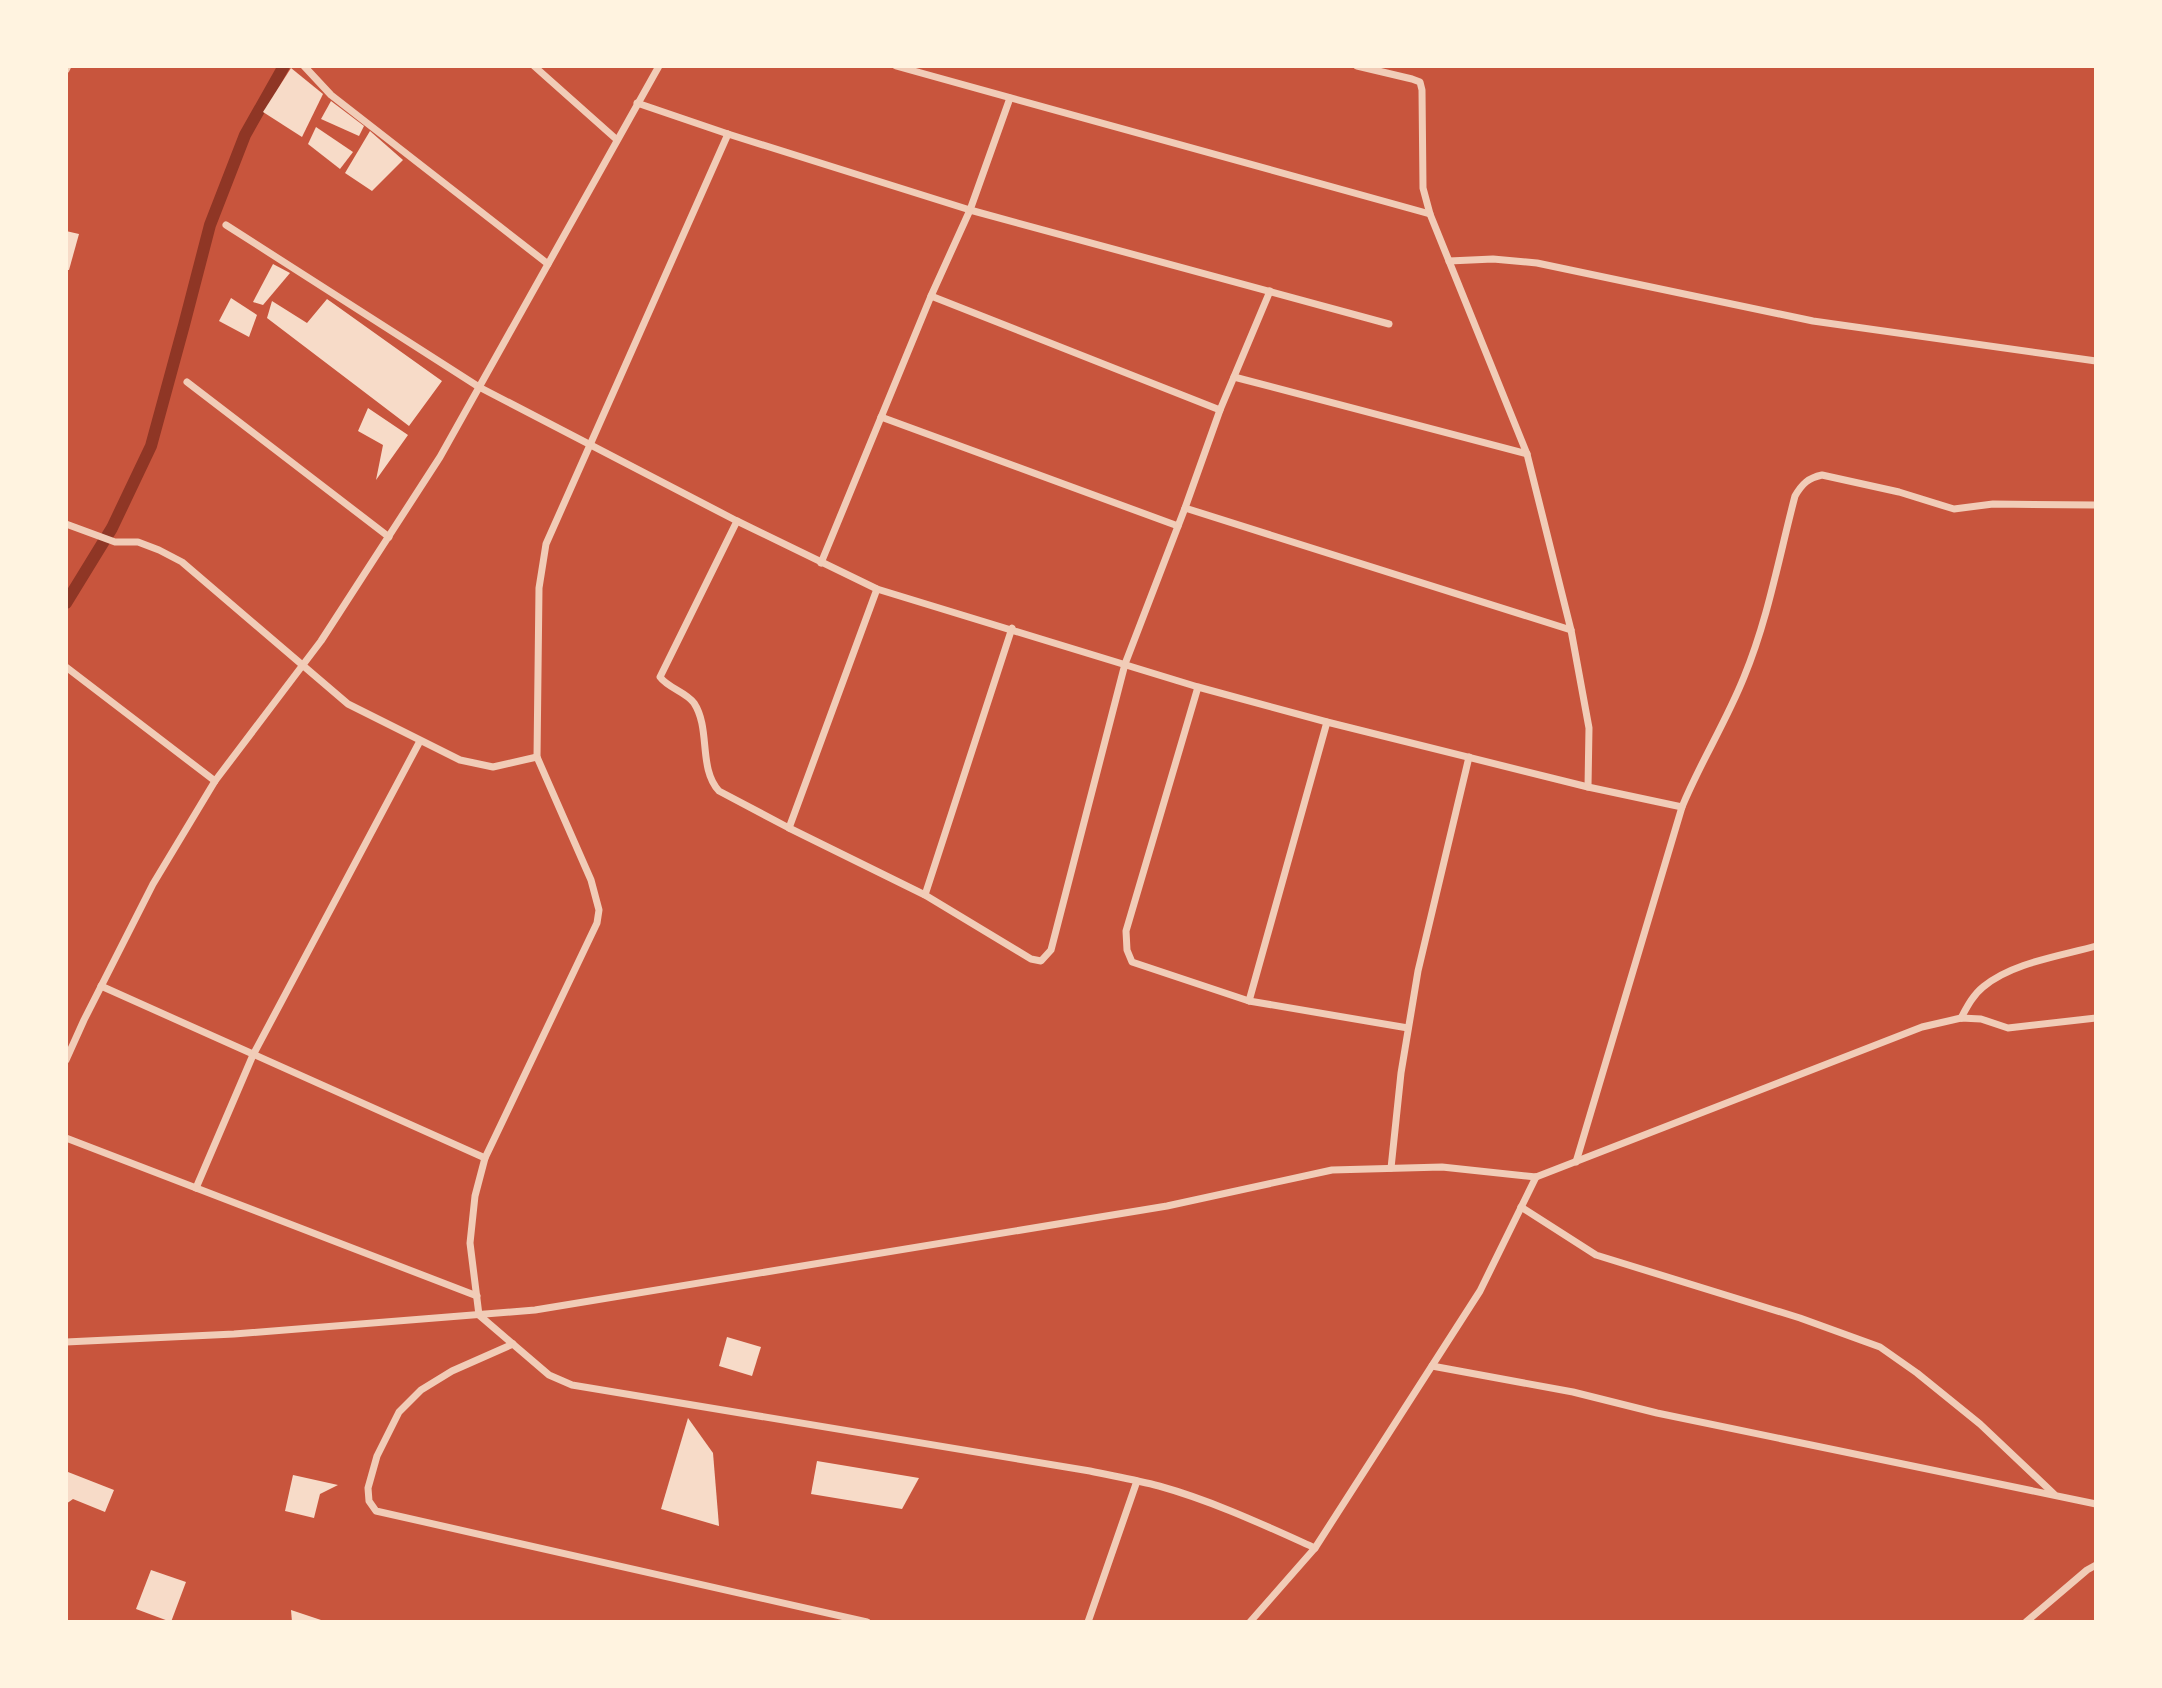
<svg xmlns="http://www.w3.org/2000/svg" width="2162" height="1688" viewBox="0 0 2162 1688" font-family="'Nunito Sans',sans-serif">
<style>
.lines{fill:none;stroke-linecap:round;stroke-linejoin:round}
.stream{stroke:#8f3625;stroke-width:12}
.building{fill:#f7dbc8}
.minor{stroke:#f1ccb7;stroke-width:7}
</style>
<rect width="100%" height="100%" fill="#c8553d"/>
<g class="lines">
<path class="stream" d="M 66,603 L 112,528 L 151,446 L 184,325 L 210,225 L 245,135 L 284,66"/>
</g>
<g class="building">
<path d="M 291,68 L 323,94 L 302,137 L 263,112 Z"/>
<path d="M 331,101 L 364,126 L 359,136 L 321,119 Z"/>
<path d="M 316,127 L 353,152 L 340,169 L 308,144 Z"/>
<path d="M 370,131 L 403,160 L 372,191 L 345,173 Z"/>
<path d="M 66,231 L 79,234 L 69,270 L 66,270 Z"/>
<path d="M 273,264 L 290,273 L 263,305 L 253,302 Z"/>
<path d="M 231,298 L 257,315 L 249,337 L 219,321 Z"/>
<path d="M 327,299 L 442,381 L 409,426 L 267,318 L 272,301 L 307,323 Z"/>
<path d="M 368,408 L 408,435 L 376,480 L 383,445 L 358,431 Z"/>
<path d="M 727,1337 L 761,1347 L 752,1376 L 719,1366 Z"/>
<path d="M 688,1418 L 713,1453 L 719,1526 L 661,1509 Z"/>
<path d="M 817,1461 L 919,1478 L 902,1509 L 811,1494 Z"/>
<path d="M 68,1472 L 114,1490 L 105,1512 L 73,1499 L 66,1504 Z"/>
<path d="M 293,1475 L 338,1485 L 320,1494 L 314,1518 L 285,1511 Z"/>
<path d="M 151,1570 L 186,1582 L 171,1622 L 136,1609 Z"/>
<path d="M 291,1610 L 324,1621 L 324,1622 L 292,1622 Z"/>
</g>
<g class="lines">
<g class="minor">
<path d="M 304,66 L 331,95 L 548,264"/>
<path d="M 534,66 L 616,139"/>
<path d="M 896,66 L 1430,214"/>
<path d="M 1357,66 L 1412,79 L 1420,82 L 1422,90 L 1423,188 L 1430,214 L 1527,454 L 1571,630 L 1589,728 L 1588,787"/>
<path d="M 66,70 L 68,66"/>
<path d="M 637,103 L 728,134 L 970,210 L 1389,324"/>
<path d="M 728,134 L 546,544 L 539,588 L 537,757 L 591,880 L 599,910 L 597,923 L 485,1158 L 475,1196 L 470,1243 L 479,1315 L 549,1375 L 572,1385 L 1090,1471 C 1113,1476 1136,1480 1159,1486 C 1213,1501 1264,1525 1315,1548"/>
<path d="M 226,225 L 479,387 L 737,521 L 877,589 L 1198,687 L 1327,722 L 1588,787 L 1682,807"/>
<path d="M 1449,261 L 1493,259 L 1537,263 L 1813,321 L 2096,361"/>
<path d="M 931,296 L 1220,410"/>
<path d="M 1234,377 L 1527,454"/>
<path d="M 187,382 L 389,537"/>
<path d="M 881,417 L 1178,526"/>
<path d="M 1185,508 L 1571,630"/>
<path d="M 737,521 L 660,677 C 668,688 686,692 694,703 C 711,729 698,768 719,791 L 789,828 L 925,895 L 1031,959 L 1041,961 L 1051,950 L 1125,664 L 1185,508 L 1220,410 L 1270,291"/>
<path d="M 66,524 L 115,542 L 138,542 L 159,550 L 182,562 L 348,704 L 460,760 L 493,767 L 537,757"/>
<path d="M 821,563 L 931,296 L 970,210 L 1010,98"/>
<path d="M 66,667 L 215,781"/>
<path d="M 1198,687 L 1126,931 L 1127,950 L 1132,962 L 1249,1001 L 1408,1028"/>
<path d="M 789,828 L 877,589"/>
<path d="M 925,895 L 1012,628"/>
<path d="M 101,986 L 485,1158"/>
<path d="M 1249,1001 L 1327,722"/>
<path d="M 1961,1018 C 1967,1007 1973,995 1983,987 C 2011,963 2060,956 2096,946"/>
<path d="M 66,1060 L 84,1020 L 153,884 L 215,781 L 321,641 L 440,457 L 659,66"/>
<path d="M 66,1138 L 477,1296"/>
<path d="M 1576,1162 L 1682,807 C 1700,763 1726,722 1744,677 C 1768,619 1779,557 1795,496 C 1802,484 1808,478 1822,475 L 1899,492 L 1954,509 L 1993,504 L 2096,505"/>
<path d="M 1391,1168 L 1401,1073 L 1418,971 L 1469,757"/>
<path d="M 196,1188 L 253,1055 L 420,741"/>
<path d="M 1521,1207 L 1596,1255 L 1800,1318 L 1880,1347 L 1917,1373 L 1980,1424 L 2054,1494"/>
<path d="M 66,1342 L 234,1334 L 535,1310 L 1167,1206 L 1332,1170 L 1442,1167 L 1536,1177 L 1922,1027 L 1961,1018 L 1981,1019 L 2008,1028 L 2096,1018"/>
<path d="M 513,1344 L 452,1371 L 421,1390 L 399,1412 L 377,1456 L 368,1488 L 369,1501 L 376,1511 L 867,1622"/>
<path d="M 1432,1366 L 1573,1392 L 1657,1413 L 2096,1504"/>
<path d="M 1088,1622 L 1137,1481"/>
<path d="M 1250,1622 L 1315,1548 L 1480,1291 L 1536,1177"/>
<path d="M 2026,1622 L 2087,1570 L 2096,1565"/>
</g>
</g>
<rect width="2162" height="1688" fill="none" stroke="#fff3e0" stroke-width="136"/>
</svg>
